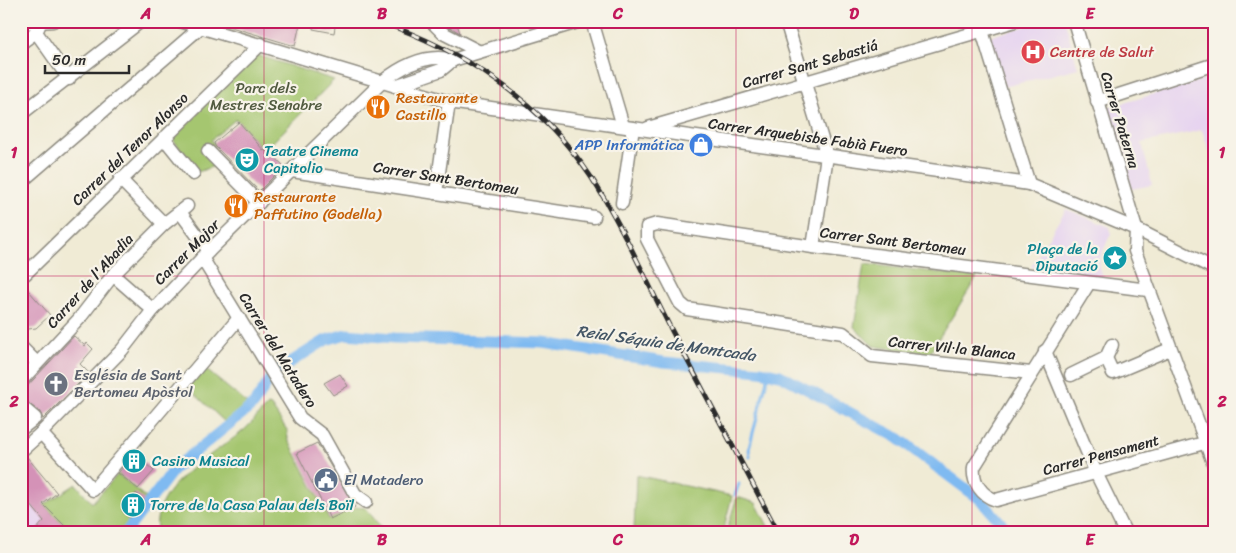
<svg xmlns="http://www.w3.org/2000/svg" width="1236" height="553" viewBox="0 0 1236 553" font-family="Sriracha,sans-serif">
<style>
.built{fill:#e6d3f0}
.green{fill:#a5c66f;stroke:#68784d}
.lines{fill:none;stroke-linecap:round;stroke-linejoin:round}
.stream{stroke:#7fbaf1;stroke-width:3}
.canal{stroke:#7fbaf1;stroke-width:11}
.building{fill:#d492b7}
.minor-casing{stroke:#8e8b80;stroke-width:15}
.minor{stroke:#fff;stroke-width:12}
.rail-casing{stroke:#2b2b2b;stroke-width:5}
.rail{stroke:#f7f3e8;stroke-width:3;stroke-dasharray:9;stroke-linecap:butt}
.grid{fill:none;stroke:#c2185b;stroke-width:1;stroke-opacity:0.55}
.labels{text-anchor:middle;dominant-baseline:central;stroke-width:4.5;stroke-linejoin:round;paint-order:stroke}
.health-label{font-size:15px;fill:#be3a42;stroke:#f7f3e8;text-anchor:start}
.street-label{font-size:15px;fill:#2b2b2b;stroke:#f7f3e8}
.park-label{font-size:15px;fill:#505a3f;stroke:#f7f3e8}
.food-label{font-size:15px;fill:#c56008;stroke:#f7f3e8;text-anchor:start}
.shop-label{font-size:15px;fill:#366cbe;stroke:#f7f3e8;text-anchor:end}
.culture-label{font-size:15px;fill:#0d838f;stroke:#f7f3e8;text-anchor:start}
.worship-label{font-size:15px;fill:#5b616d;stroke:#f7f3e8;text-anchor:start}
.service-label{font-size:15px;fill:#4e5e75;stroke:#f7f3e8;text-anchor:start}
.water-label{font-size:16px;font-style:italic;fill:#445666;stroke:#f7f3e8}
.neatline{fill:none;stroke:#c2185b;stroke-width:2}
.grid-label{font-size:16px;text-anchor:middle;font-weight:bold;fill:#c2185b}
</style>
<rect width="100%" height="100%" fill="#f7f3e8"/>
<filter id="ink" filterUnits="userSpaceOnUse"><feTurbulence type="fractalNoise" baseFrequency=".02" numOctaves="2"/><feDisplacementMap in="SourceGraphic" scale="10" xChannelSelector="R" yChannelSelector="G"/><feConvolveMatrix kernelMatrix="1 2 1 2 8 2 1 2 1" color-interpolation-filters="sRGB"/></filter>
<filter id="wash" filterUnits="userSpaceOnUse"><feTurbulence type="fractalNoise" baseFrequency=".0096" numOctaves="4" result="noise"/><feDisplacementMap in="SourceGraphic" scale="20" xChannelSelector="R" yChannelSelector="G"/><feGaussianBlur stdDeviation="1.12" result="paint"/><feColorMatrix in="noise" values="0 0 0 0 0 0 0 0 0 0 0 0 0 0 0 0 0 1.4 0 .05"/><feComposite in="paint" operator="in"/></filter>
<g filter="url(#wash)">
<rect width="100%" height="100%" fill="#f0ebd5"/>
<g class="built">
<path d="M 1044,21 L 1065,21 L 1078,68 L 1004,87 L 988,37 Z"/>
<path d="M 1215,76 L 1215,167 L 1202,130 L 1142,143 L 1152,185 L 1132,189 L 1107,108 Z"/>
<path d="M 1066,209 L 1110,227 L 1111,233 L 1100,258 L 1099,268 L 1105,280 L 1031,267 Z"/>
<path d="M 24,454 L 57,493 L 43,504 L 71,532 L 25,532 L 29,519 L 24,514 L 33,506 L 21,483 L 21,456 Z"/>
</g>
<g class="green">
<path d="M 257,55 L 334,80 L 264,151 L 236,119 L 211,140 L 216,145 L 205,155 L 214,166 L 198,172 L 171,137 Z"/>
<path d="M 864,264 L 977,277 L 929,354 L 873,346 L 854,327 Z"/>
<path d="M 204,368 L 249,405 L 226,423 L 187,387 Z"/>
<path d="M 268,405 L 271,406 L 287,430 L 288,439 L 329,519 L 355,507 L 366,508 L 384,532 L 157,532 C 151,485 213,456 244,430 C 252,423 260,413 268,405 Z"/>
<path d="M 118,474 L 146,498 L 121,532 L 71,532 L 44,505 L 76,484 L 92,503 Z"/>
<path d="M 636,475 L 732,496 L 723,532 L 634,532 Z"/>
<path d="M 737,497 L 756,503 L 771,532 L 726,532 Z"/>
</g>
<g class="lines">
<g class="stream">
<path d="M 750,457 L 749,448 L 769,372"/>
<path d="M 735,495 L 739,484"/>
</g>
<g class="canal">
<path d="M 278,370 L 326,340 L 346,334 L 394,338 L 544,343 L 664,362 L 760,371 L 780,375 L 898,438 L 981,500 L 1009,532"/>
<path d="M 126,532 L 175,468 L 253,405 L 272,377"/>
</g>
</g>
<g id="blocks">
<g class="building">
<path d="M 222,21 L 283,21 L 300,24 L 295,46 L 221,24 Z"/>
<path d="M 314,21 L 336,21 L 334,33 L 313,29 Z"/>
<path d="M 443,21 L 456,21 L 460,33 L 448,26 Z"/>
<path d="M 239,122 L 264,151 L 266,149 L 284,166 L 259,191 L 215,146 L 214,143 Z"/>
<path d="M 21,282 L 50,315 L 36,328 L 21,330 Z"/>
<path d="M 74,336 L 85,346 L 87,343 L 93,349 L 80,364 L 89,373 L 43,419 L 40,412 L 21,398 L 21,393 Z"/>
<path d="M 340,374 L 348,386 L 333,395 L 324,383 Z"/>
<path d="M 317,443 L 355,507 L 330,519 L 297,453 Z"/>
<path d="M 135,454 L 154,471 L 138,489 L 118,473 Z"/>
<path d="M 27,457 L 57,493 L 43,504 L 71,532 L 34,532 L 44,521 L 21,493 L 21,459 Z"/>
<path d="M 136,493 L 144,500 L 130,518 L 122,511 Z"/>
</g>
</g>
</g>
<g filter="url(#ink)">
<use href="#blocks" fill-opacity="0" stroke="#8e8b80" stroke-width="1"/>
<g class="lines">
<defs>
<g id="minor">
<path d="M 180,21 L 449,102 L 1029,184 L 1136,229 L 1215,269"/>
<path d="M 431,21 L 443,33 L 478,51"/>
<path d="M 592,21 L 623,126"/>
<path d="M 786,21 L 827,156 L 813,247"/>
<path d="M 979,21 L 1029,184"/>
<path d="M 1074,21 L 1136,229 L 1135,251 L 1215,468"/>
<path d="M 21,23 L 53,21"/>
<path d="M 36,32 L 69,79"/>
<path d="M 21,43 L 36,32 L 39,26"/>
<path d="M 453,60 L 581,21"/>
<path d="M 395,86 L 441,70 L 453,60"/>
<path d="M 1097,102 L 1215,64"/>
<path d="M 21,114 L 141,21"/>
<path d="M 648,128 L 1015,21"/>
<path d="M 164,138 L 193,174"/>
<path d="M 208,151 L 259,203"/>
<path d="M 292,171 L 594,217"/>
<path d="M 120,179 L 164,224"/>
<path d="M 21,182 L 202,26"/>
<path d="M 436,193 L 449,102"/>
<path d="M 622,203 L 633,128"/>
<path d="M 180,212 L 209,251"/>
<path d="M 202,258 L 300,418 L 322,435 L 355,494 L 366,502"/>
<path d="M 21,273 L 25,274 L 58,242 L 261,44"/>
<path d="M 113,275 L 153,310"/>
<path d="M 1089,283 L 974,467 C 972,482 982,496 996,500 L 1215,440"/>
<path d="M 1112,345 L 1106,358 L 1113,373 L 1170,349"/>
<path d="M 21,347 L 37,363"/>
<path d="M 1045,351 L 1096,473 L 1125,532"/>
<path d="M 1031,373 L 872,356 L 843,333 L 687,309 L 680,303 L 647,239 L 647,227 L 657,224 L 813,247 L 1148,290"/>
<path d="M 1071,375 L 1106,358"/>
<path d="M 21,381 L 79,319 L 113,275 L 164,224 L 187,206"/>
<path d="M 21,406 L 35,418 L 21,429"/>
<path d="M 41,433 L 93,490 L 239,318"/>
<path d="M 21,451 L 41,433 L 122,350 L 153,310 L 209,251 L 382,82 C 402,66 427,53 453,60"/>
</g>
</defs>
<use href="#minor" class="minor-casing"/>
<use href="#minor" class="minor"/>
<defs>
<path id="rail" d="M 378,21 C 463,50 541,101 591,177 C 622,225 646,280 672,331 C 707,398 743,465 778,532"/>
</defs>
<use href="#rail" class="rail-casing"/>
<use href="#rail" class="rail"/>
</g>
</g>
<path class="grid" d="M 264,21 L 264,532M 500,21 L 500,532M 736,21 L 736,532M 972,21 L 972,532M 21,276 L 1215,276"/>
<defs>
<symbol id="hospital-disc" viewBox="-11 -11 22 22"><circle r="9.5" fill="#e0444e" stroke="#f7f3e8"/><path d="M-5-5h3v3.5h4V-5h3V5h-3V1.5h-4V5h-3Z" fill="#fff"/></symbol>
<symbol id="restaurant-disc" viewBox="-11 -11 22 22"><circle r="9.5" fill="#e8710a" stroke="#f7f3e8"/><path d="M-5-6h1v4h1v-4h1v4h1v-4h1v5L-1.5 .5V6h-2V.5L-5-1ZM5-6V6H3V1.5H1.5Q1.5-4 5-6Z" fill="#fff"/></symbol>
<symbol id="shop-disc" viewBox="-11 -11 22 22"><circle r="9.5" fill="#3f7fe0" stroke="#f7f3e8"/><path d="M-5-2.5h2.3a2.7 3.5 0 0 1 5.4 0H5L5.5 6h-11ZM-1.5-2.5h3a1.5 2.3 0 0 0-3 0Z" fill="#fff"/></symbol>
<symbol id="theatre-disc" viewBox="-11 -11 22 22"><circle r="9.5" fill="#0f9aa8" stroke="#f7f3e8"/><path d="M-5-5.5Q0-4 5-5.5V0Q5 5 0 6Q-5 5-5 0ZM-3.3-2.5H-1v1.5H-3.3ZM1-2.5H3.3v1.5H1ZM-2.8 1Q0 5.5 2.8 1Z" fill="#fff"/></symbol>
<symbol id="sight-disc" viewBox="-11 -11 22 22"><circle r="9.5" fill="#0f9aa8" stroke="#f7f3e8"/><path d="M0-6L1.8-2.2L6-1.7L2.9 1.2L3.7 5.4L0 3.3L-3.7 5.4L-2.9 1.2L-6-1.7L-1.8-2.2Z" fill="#fff"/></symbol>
<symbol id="church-disc" viewBox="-11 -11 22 22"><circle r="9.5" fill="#6b7280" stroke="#f7f3e8"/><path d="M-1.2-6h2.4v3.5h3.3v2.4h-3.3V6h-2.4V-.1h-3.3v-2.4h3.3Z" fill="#fff"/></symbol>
<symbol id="building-disc" viewBox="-11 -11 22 22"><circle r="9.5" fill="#0f9aa8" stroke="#f7f3e8"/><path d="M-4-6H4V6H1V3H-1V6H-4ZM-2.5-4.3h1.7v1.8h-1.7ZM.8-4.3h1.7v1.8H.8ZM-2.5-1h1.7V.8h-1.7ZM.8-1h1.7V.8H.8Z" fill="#fff"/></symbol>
<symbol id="civic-disc" viewBox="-11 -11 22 22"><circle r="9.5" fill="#5c6f8a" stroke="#f7f3e8"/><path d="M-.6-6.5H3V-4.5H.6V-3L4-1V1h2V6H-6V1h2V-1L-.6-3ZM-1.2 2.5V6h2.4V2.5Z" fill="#fff"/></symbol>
</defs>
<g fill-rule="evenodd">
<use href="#hospital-disc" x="1019" y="38" width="28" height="28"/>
<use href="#restaurant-disc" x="364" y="93" width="28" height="28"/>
<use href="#shop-disc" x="687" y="131" width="28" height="28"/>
<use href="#theatre-disc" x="233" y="146" width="28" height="28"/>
<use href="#restaurant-disc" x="222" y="192" width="28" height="28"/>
<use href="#sight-disc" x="1101" y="244" width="28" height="28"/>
<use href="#church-disc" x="42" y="370" width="28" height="28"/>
<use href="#building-disc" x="120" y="447" width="28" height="28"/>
<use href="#civic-disc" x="312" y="466" width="28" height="28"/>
<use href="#building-disc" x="119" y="491" width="28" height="28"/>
</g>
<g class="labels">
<g class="health-label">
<text x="1050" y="52">Centre de Salut</text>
</g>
<g class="street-label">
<text transform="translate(810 64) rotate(-16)">Carrer Sant Sebastiá</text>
<text transform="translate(1120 120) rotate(73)">Carrer Paterna</text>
<text transform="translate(808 137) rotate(8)">Carrer Arquebisbe Fabià Fuero</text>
<text transform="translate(130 149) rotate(-44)">Carrer del Tenor Alonso</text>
<text transform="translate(446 178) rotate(9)">Carrer Sant Bertomeu</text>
<text transform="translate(893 241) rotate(7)">Carrer Sant Bertomeu</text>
<text transform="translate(187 252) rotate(-45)">Carrer Major</text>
<text transform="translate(90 281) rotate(-48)">Carrer de l'Abadia</text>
<text transform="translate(952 348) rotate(6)">Carrer Vil·la Blanca</text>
<text transform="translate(278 350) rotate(58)">Carrer del Matadero</text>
<text transform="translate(1101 455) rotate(-15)">Carrer Pensament</text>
</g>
<g class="park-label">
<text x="266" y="88">Parc dels<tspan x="266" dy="17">Mestres Senabre</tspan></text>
</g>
<g class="food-label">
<text x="396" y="98">Restaurante<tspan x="396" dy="17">Castillo</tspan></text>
<text x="254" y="197">Restaurante<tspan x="254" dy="17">Paffutino (Godella)</tspan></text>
</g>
<g class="shop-label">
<text x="684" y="145">APP Informática</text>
</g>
<g class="culture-label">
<text x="264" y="151">Teatre Cinema<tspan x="264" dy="17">Capitolio</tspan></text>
<text x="1098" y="249" text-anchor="end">Plaça de la<tspan x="1098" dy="17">Diputació</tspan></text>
<text x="152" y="461">Casino Musical</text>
<text x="150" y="505">Torre de la Casa Palau dels Boïl</text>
</g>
<g class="worship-label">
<text x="74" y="375">Església de Sant<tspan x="74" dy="17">Bertomeu Apòstol</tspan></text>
</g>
<g class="service-label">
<text x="344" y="480">El Matadero</text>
</g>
<g class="water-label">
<text transform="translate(666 343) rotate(8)">Reial Séquia de Montcada</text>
</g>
</g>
<rect width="1236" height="553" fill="none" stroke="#f7f3e8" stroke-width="55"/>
<path d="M45 65v8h84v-8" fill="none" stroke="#2b2b2b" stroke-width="2.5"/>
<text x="52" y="65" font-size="15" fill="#2b2b2b" stroke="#f7f3e8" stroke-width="4" paint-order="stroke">50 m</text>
<rect x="28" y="28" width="1180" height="498" class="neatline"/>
<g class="grid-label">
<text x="146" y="19">A</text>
<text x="382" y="19">B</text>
<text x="618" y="19">C</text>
<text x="854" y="19">D</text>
<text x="1090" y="19">E</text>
<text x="14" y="158">1</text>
<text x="1222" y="158">1</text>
<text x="14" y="407">2</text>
<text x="1222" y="407">2</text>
<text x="146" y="545">A</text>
<text x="382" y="545">B</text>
<text x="618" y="545">C</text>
<text x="854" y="545">D</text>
<text x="1090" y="545">E</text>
</g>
</svg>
